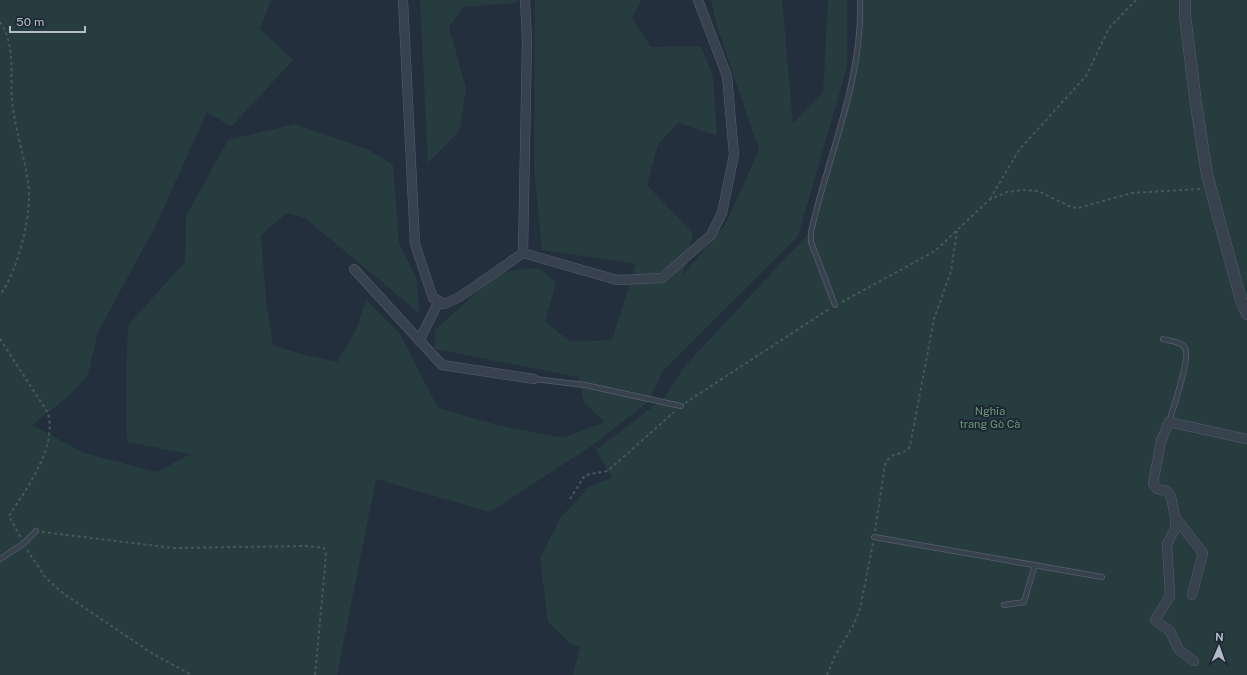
<svg xmlns="http://www.w3.org/2000/svg" width="1247" height="675" viewBox="0 0 1247 675" font-family="'Public Sans',sans-serif">
<style>
.green{fill:#263c3f}
.lines{fill:none;stroke-linecap:round;stroke-linejoin:round}
.service-casing{stroke:#565f6c;stroke-width:6}
.minor-casing{stroke:#565f6c;stroke-width:10}
.tertiary-casing{stroke:#565f6c;stroke-width:12}
.path{stroke:#44595c;stroke-width:2;stroke-dasharray:3 3;stroke-linecap:butt}
.service{stroke:#38414e;stroke-width:4.5}
.minor{stroke:#38414e;stroke-width:9}
.tertiary{stroke:#38414e;stroke-width:11}
.labels{text-anchor:middle;dominant-baseline:central;stroke-width:4;stroke-linejoin:round;paint-order:stroke}
.park-label{font-size:11px;fill:#6b9a76;stroke:#1d2633}
</style>
<rect width="100%" height="100%" fill="#242f3e"/>
<g class="green">
<path d="M 0,0 L 271,0 L 260,29 L 293,60 L 231,127 L 207,112 L 155,227 L 98,332 L 88,375 L 69,396 L 32,425 L 84,453 L 157,472 L 190,454 L 127,442 L 126,384 L 128,325 L 185,262 L 186,216 L 228,140 L 295,124 L 369,150 L 393,165 L 399,243 L 417,280 L 419,313 L 305,218 L 287,213 L 261,235 L 266,300 L 273,345 L 301,354 L 337,362 L 357,328 L 366,300 L 400,334 L 438,408 L 497,425 L 563,438 L 605,422 L 584,403 L 578,377 L 435,349 L 435,330 L 499,272 L 539,268 L 556,282 L 545,322 L 571,342 L 612,340 L 636,264 L 542,250 L 534,168 L 535,0 L 641,0 L 632,18 L 651,47 L 701,46 L 713,77 L 717,136 L 678,123 L 658,144 L 647,185 L 693,233 L 683,275 L 725,225 L 759,150 L 716,23 L 711,0 L 782,0 L 793,124 L 823,92 L 828,0 L 847,0 L 847,67 L 798,236 L 663,371 L 648,402 L 590,447 L 490,512 L 376,479 L 337,675 L 0,675 Z"/>
<path d="M 420,0 L 517,0 L 517,3 L 463,7 L 449,27 L 466,88 L 460,130 L 428,163 Z"/>
<path d="M 863,0 L 1247,0 L 1247,675 L 573,675 L 580,647 L 571,644 L 548,622 L 540,558 L 561,517 L 589,487 L 612,478 L 596,450 L 665,397 L 684,367 L 807,235 L 842,114 Z"/>
</g>
<g class="lines">
<defs>
<g id="service">
<path d="M 835,305 L 811,242 L 811,232 C 828,155 863,81 860,0"/>
<path d="M 1163,339 C 1169,341 1181,341 1185,348 C 1191,356 1173,409 1169,422"/>
<path d="M 534,379 L 585,385 L 681,406"/>
<path d="M 874,537 L 1102,577"/>
<path d="M 0,559 L 23,544 L 36,531"/>
<path d="M 1004,605 L 1024,602 L 1035,565"/>
</g>
<g id="minor">
<path d="M 403,0 L 415,244 L 433,298 L 444,304 L 458,298 L 523,253 L 617,280 L 662,278 L 711,235 L 722,213 L 734,155 L 727,76 L 698,0"/>
<path d="M 523,253 L 527,40 L 525,0"/>
<path d="M 354,269 L 442,365 L 534,379"/>
<path d="M 419,341 L 439,301"/>
<path d="M 1175,517 L 1203,553 L 1192,595"/>
<path d="M 1194,661 L 1179,650 L 1170,631 L 1155,620 L 1170,596 L 1167,544 L 1175,529 L 1175,517 L 1171,497 L 1167,491 L 1157,489 L 1153,484 L 1161,441 L 1169,422 L 1247,439"/>
</g>
<path id="tertiary" d="M 1185,0 L 1185,16 L 1196,104 L 1207,175 L 1241,300 L 1247,314"/>
</defs>
<use href="#service" class="service-casing"/>
<use href="#minor" class="minor-casing"/>
<use href="#tertiary" class="tertiary-casing"/>
<g class="path">
<path d="M 0,22 C 16,45 10,75 12,101 C 15,129 24,155 28,182 C 33,213 18,271 0,295"/>
<path d="M 990,199 L 1019,150 L 1086,76 L 1109,28 L 1136,0"/>
<path d="M 842,302 L 935,251 L 989,200 L 1007,192 L 1023,190 L 1038,191 L 1071,207 L 1078,208 L 1132,193 L 1200,189"/>
<path d="M 0,339 L 48,413 C 57,448 27,488 9,516 L 21,538"/>
<path d="M 685,403 L 829,309"/>
<path d="M 570,499 L 585,475 L 607,471 L 611,468 L 674,412"/>
<path d="M 875,531 L 885,465 C 891,449 904,458 910,446 L 934,319 L 951,271 L 957,231"/>
<path d="M 42,532 L 174,548 L 306,546 L 324,548 L 326,555 L 315,675"/>
<path d="M 27,550 L 46,578 L 64,594 L 153,654 L 192,675"/>
<path d="M 827,675 L 835,656 L 853,626 L 860,609 L 873,543"/>
</g>
<use href="#service" class="service"/>
<use href="#minor" class="minor"/>
<use href="#tertiary" class="tertiary"/>
</g>
<g class="labels">
<g class="park-label">
<text x="990" y="411">Nghĩa<tspan x="990" dy="13">trang Gò Cà</tspan></text>
</g>
</g>
<g transform="translate(1219 647) rotate(2)" stroke="#1d2633" stroke-width="3" paint-order="stroke">
<path d="M0-3L7 15L0 10L-7 15Z" fill="#b4bcc9"/>
<text y="-6" font-size="11" font-weight="bold" text-anchor="middle" fill="#b4bcc9">N</text>
</g>
<path d="M10 26v6h75v-6" fill="none" stroke="#b4bcc9" stroke-width="2"/>
<text x="16" y="26" font-size="12" fill="#b4bcc9" stroke="#1d2633" stroke-width="3" paint-order="stroke">50 m</text>
</svg>
